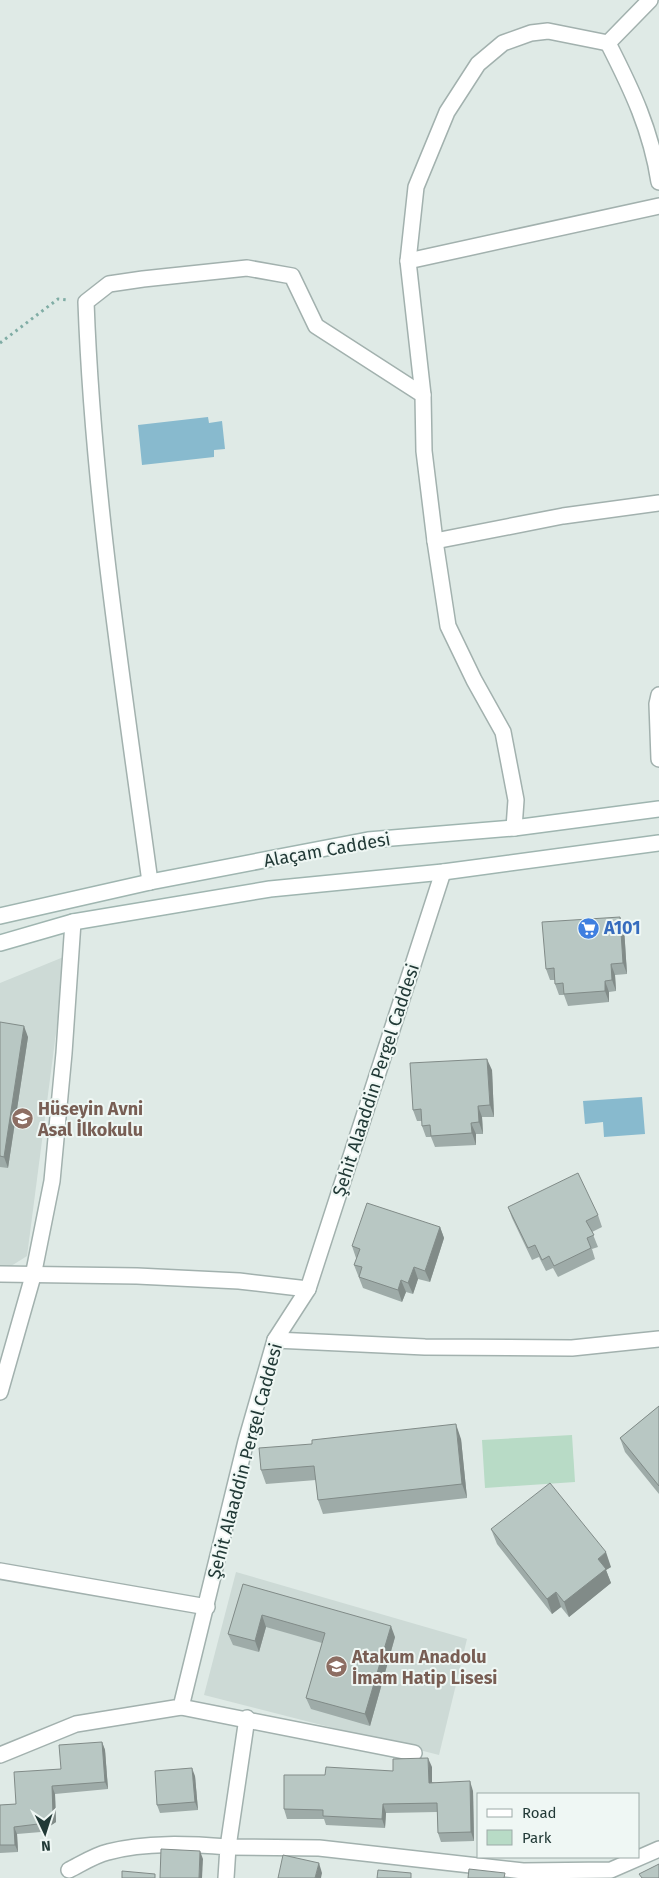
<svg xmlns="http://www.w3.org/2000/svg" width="659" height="1878" viewBox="0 0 659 1878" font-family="'Fira Sans',sans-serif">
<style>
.built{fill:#cddad6}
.green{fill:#b8dbc6}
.water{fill:#88bace}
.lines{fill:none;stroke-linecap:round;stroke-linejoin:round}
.minor-casing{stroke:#a2b1ae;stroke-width:18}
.tertiary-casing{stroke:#a2b1ae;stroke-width:18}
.secondary-casing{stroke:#9fb5b0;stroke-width:18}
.path{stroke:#80ada5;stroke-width:3;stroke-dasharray:2.5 4;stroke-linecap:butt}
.minor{stroke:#fff;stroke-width:15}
.tertiary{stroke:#fff;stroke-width:15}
.secondary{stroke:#fff;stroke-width:15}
.wall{fill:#9eaba8}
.shaded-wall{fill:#818b88}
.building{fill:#b8c7c3;stroke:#818b88}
.labels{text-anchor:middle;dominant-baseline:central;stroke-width:4;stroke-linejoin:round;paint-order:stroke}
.street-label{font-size:18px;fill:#213936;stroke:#eff7f4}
.shop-label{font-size:18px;font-weight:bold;fill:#366cbe;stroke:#eff7f4;text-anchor:start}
.education-label{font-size:18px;font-weight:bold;fill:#785e54;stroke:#eff7f4;text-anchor:start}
</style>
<rect width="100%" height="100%" fill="#dfeae6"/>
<g class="built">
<path d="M 66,956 L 27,1256 L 0,1273 L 0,983 Z"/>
<path d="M 236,1572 L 467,1639 L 439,1755 L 204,1695 Z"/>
</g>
<path class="green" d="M 572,1435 L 575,1482 L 485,1488 L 482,1440 Z"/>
<g class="water">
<path d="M 208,417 L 209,423 L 222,421 L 225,449 L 214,450 L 214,457 L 142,465 L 138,425 Z"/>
<path d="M 642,1097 L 645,1134 L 604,1137 L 603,1122 L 585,1124 L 583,1101 Z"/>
</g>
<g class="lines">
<defs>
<g id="minor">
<path d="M 650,0 L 608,43 C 632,90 651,130 659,182"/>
<path d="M 408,261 L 659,206"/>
<path d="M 423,395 L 408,261 L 416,187 L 447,112 L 478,64 L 503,43 L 531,33 L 548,31 L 608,43"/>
<path d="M 435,541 L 563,516 L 659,503"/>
<path d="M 659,695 L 657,704 L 659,759"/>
<path d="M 150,882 C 124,690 93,496 86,302 L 109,284 L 143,279 L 247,268 L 292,276 L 316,326 L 423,395 L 424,451 L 435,541 L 448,626 L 474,680 L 503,732 L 516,800 L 514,828"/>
<path d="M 0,1274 L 137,1276 L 239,1281 L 308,1289"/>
<path d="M 275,1340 L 425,1347 L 572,1348 L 659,1339"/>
<path d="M 0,1392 L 33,1276 L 52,1181 L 64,1053 L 73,922"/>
<path d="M 0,1571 L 207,1607"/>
<path d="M 181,1707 L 414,1753"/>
<path d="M 247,1718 L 228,1847 L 319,1848 L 523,1871 L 611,1870 L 659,1849"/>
<path d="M 69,1870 C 81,1864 95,1855 108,1852 C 146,1842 189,1844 228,1847 L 226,1878"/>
</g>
<path id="tertiary" d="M 0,1755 L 76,1724 L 181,1707 L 246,1441 L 275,1340 L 308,1289 L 443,872"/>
<g id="secondary">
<path d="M 0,916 L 150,882 L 368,840 L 514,828 L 659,809"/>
<path d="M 0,943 L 73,922 L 270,889 L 443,872 L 659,843"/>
</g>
</defs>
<use href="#minor" class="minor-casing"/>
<use href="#tertiary" class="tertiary-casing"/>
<use href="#secondary" class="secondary-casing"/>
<path class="path" d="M 0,343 L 58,299 L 68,300"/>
<use href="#minor" class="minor"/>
<use href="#tertiary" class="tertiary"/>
<use href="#secondary" class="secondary"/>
</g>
<g class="wall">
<path d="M 624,928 L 627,974 L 615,975 L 616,991 L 609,992 L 609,1002 L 568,1006 L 564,995 L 559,995 L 555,984 L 555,980 L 550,980 L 546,969 Z"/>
<path d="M 0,1022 L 28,1037 L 8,1168 L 0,1167 Z"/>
<path d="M 492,1070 L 494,1117 L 482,1117 L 483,1134 L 476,1134 L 476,1145 L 435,1147 L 431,1137 L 426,1137 L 422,1126 L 422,1121 L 417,1121 L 413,1110 Z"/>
<path d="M 508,1207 L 598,1215 L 602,1227 L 592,1232 L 598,1247 L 592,1249 L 595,1259 L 558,1277 L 553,1268 L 546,1271 L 539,1257 L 532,1260 L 512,1218 Z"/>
<path d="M 440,1227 L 444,1238 L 430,1282 L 418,1279 L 413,1294 L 406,1292 L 402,1302 L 363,1288 L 354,1265 L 357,1258 L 356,1258 L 352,1246 Z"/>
<path d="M 659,1406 L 659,1494 L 625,1452 L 620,1438 Z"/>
<path d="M 461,1439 L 467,1498 L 323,1514 L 318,1500 L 316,1480 L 266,1484 L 261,1470 Z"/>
<path d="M 491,1529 L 611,1567 L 606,1570 L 611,1583 L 569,1617 L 561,1607 L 552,1614 L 497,1544 Z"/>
<path d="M 243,1584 L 395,1637 L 370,1726 L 311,1709 L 306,1698 L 322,1643 L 266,1627 L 259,1652 L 233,1645 L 228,1634 Z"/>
<path d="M 102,1742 L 105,1750 L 108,1789 L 55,1794 L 56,1822 L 41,1832 L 17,1834 L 18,1852 L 0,1853 L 0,1805 L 16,1804 L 61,1769 Z"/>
<path d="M 432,1767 L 432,1782 L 473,1791 L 474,1841 L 441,1842 L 438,1833 L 437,1812 L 386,1813 L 385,1828 L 326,1825 L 324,1819 L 287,1819 L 284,1809 L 325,1775 L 393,1771 Z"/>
<path d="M 195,1776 L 198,1810 L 160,1813 L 157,1805 Z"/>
</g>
<g class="shaded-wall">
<path d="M 620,917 L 624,928 L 627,974 L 623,963 Z"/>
<path d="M 611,964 L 615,975 L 616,991 L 612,980 Z"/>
<path d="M 605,981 L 609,992 L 609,1002 L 605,991 Z"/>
<path d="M 24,1026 L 28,1037 L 8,1168 L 4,1157 Z"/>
<path d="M 487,1059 L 492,1070 L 494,1117 L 490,1105 Z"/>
<path d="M 478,1106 L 482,1117 L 483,1134 L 479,1122 Z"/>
<path d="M 471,1123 L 476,1134 L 476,1145 L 472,1133 Z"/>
<path d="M 440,1227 L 444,1238 L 430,1282 L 425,1271 Z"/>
<path d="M 414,1267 L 418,1279 L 413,1294 L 408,1283 Z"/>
<path d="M 401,1280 L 406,1292 L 402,1302 L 398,1290 Z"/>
<path d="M 456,1424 L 461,1439 L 467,1498 L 462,1484 Z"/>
<path d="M 606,1552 L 611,1567 L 606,1570 L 611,1583 L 569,1617 L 564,1602 L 598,1559 Z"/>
<path d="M 556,1592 L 561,1607 L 552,1614 L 547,1599 Z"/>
<path d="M 262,1615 L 266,1627 L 259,1652 L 255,1641 Z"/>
<path d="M 391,1626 L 395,1637 L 370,1726 L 365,1714 Z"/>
<path d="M 102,1742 L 105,1750 L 108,1789 L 105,1782 Z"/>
<path d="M 428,1758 L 432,1767 L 432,1792 L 429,1783 Z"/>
<path d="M 192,1768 L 195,1776 L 198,1810 L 195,1802 Z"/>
<path d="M 470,1781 L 473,1791 L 474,1841 L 471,1832 Z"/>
<path d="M 52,1786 L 55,1794 L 56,1822 L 41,1832 L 38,1824 Z"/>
<path d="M 383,1804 L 386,1813 L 385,1828 L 382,1819 Z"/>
<path d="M 14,1827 L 17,1834 L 18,1852 L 15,1845 Z"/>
<path d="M 200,1851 L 203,1859 L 202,1878 L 199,1878 Z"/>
<path d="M 319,1863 L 322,1873 L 321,1878 L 315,1878 Z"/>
</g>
<g class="building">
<path d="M 620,917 L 623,963 L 611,964 L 612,980 L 605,981 L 605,991 L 564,994 L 563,983 L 555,984 L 554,968 L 546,969 L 542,922 Z"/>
<path d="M 0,1022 L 24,1026 L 4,1157 L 0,1156 Z"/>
<path d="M 487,1059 L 490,1105 L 478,1106 L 479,1122 L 471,1123 L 472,1133 L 431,1136 L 430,1125 L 422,1126 L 421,1109 L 413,1110 L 410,1063 Z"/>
<path d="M 578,1173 L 598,1215 L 586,1221 L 594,1235 L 587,1238 L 591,1248 L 554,1266 L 549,1256 L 542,1260 L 535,1245 L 528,1248 L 508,1207 Z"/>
<path d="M 367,1203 L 440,1227 L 425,1271 L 414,1267 L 408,1283 L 401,1280 L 398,1290 L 359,1277 L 362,1267 L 354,1265 L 360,1249 L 352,1246 Z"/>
<path d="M 659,1406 L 659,1486 L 620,1438 Z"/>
<path d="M 456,1424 L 462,1484 L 318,1500 L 314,1466 L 261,1470 L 259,1448 L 312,1444 L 312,1440 Z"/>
<path d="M 550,1483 L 606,1552 L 598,1559 L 606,1569 L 564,1602 L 556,1592 L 547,1599 L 491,1529 Z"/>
<path d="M 243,1584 L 391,1626 L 365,1714 L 306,1698 L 325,1633 L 262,1615 L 255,1641 L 228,1634 Z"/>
<path d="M 102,1742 L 105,1782 L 52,1786 L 53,1814 L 38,1824 L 14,1827 L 15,1845 L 0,1845 L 0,1805 L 16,1804 L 14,1772 L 61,1769 L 59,1745 Z"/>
<path d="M 428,1758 L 429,1783 L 470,1781 L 471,1832 L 438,1833 L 437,1803 L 383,1804 L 382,1819 L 323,1816 L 323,1810 L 284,1809 L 284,1775 L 325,1775 L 326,1767 L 393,1771 L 393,1759 Z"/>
<path d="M 192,1768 L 195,1802 L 157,1805 L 155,1771 Z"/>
<path d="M 161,1849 L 200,1851 L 199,1878 L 160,1878 Z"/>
<path d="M 283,1855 L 319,1863 L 315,1878 L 278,1878 Z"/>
<path d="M 659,1864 L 659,1878 L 642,1878 L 639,1874 Z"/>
<path d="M 469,1869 L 505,1873 L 504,1878 L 468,1878 Z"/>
<path d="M 378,1870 L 411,1873 L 411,1878 L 377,1878 Z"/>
<path d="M 122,1871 L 155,1874 L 155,1878 L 122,1878 Z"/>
</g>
<defs>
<symbol id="supermarket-disc" viewBox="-11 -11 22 22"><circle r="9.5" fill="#3f7fe0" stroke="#eff7f4"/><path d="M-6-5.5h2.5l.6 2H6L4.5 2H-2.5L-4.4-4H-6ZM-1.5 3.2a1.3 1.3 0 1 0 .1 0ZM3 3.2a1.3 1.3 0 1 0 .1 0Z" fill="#fff"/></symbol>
<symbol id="school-disc" viewBox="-11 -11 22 22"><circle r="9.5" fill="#8d6e63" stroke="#eff7f4"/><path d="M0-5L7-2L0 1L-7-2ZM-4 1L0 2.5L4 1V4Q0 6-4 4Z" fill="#fff"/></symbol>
</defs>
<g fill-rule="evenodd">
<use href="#supermarket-disc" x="576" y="916" width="25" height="25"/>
<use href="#school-disc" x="10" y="1106" width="25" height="25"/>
<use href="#school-disc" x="324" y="1654" width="25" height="25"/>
</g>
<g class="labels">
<g class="street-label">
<text transform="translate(327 850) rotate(-10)">Alaçam Caddesi</text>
<text transform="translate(376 1080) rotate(-72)">Şehit Alaaddin Pergel Caddesi</text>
<text transform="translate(245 1461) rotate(-75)">Şehit Alaaddin Pergel Caddesi</text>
</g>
<g class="shop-label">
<text x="604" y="928">A101</text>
</g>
<g class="education-label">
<text x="38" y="1109">Hüseyin Avni<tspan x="38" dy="21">Asal İlkokulu</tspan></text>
<text x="352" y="1657">Atakum Anadolu<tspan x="352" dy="21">İmam Hatip Lisesi</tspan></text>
</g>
</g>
<rect x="477" y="1793" width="162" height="65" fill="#eff7f4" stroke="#9daba8"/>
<rect x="487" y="1809" width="25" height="8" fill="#ffffff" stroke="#9daba8"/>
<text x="522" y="1818" font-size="15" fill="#213936">Road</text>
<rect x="487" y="1830" width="25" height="15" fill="#b8dbc6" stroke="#9daba8"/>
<text x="522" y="1843" font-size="15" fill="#213936">Park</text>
<g transform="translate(45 1833) rotate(176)" stroke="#eff7f4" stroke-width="4" paint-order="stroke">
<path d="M0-4L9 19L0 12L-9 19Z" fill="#213936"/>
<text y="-8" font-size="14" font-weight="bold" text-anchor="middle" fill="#213936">N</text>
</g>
</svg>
